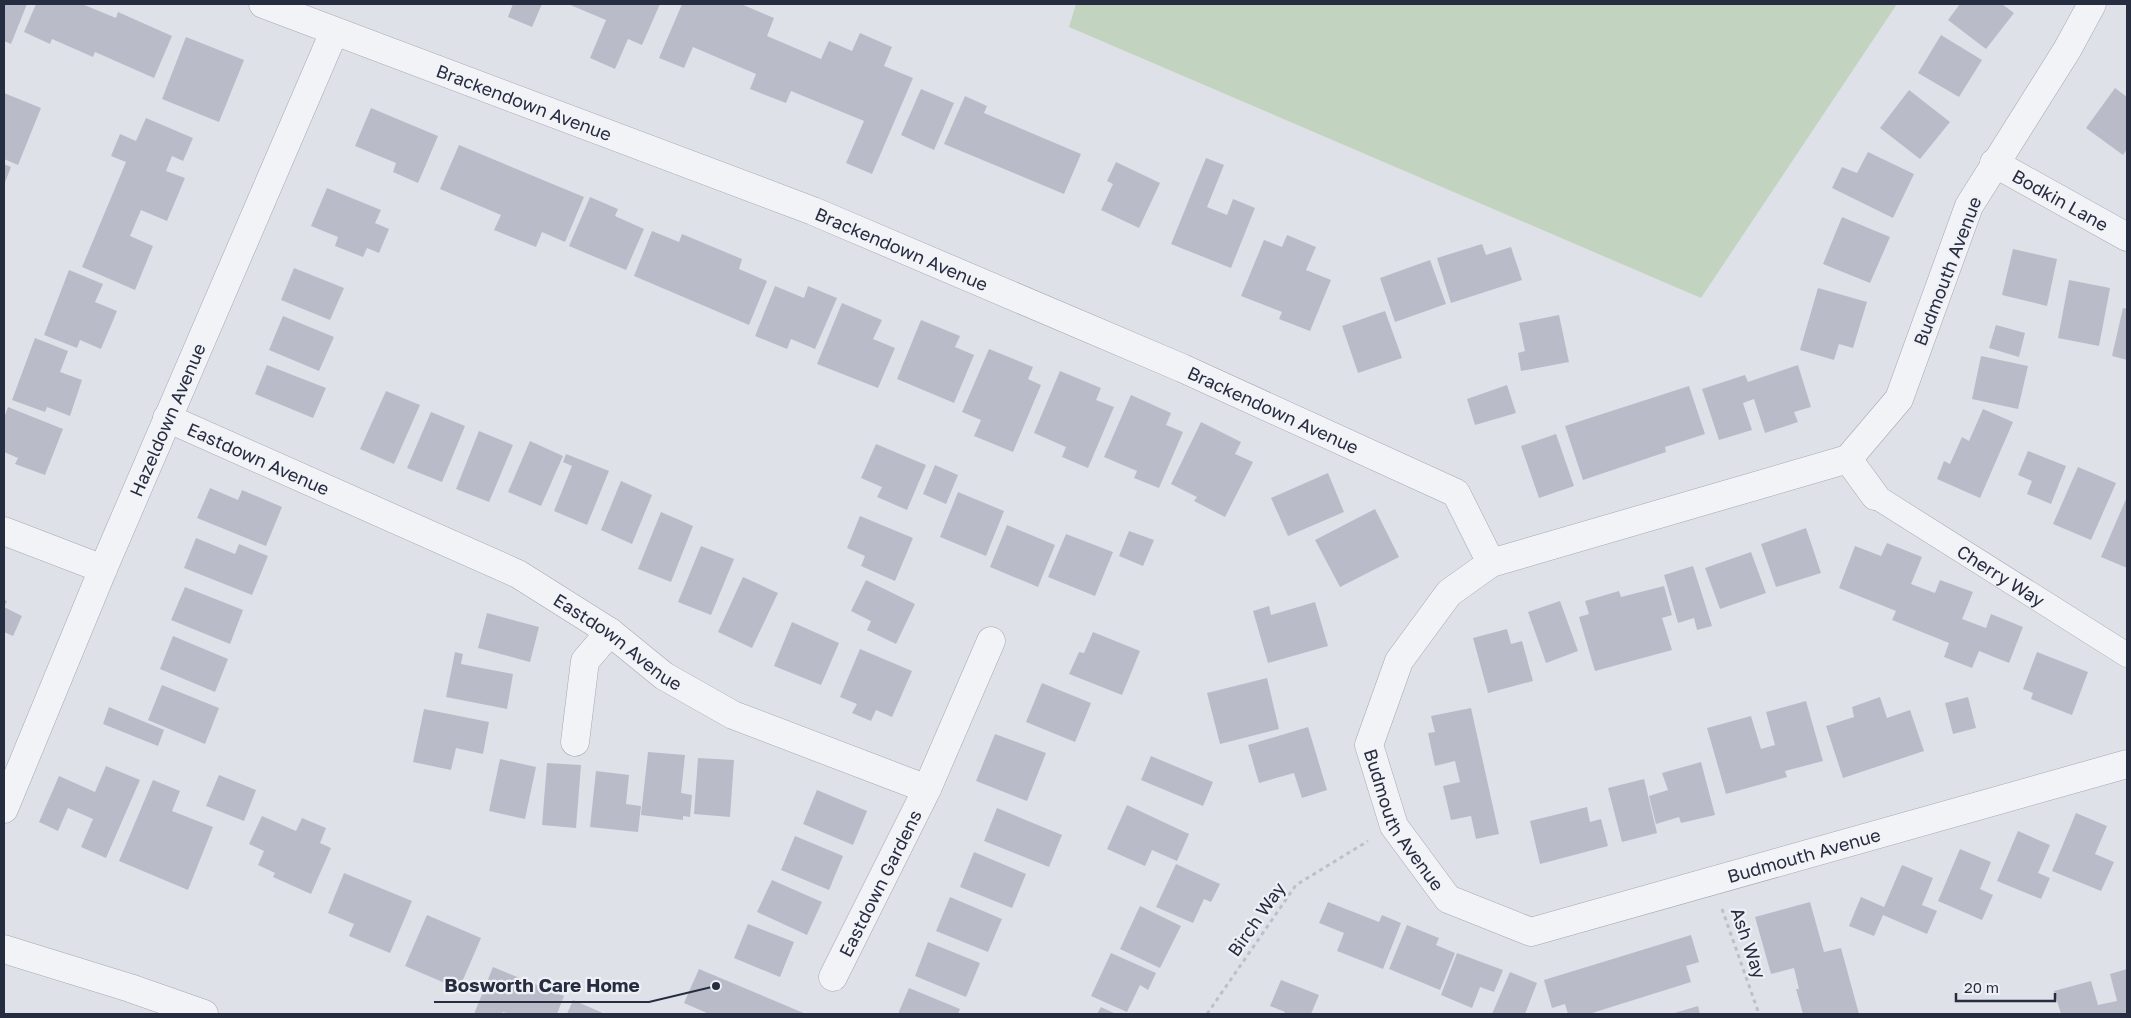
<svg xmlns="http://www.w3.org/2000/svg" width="2131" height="1018" viewBox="0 0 2131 1018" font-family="'Golos Text',sans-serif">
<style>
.green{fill:#c2d3bf}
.building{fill:#b9bcc8}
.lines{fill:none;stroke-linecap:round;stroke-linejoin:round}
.pedestrian-casing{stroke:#a4a7b3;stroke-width:25}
.minor-casing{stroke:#a4a7b3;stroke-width:29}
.path{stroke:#bcc0c7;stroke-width:3;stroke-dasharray:4 4;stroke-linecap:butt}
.pedestrian{stroke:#f1f3f7;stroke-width:24}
.minor{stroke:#f1f3f7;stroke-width:28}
.labels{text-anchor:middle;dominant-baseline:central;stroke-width:4.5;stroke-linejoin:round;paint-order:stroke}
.street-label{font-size:18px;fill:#272d40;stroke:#eef0f6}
.leader{fill:none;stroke:#272d40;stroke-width:2}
.callout-dot{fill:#272d40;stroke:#eef0f6;stroke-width:2}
.callout-label{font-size:19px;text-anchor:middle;font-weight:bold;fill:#272d40;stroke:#eef0f6;stroke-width:4.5;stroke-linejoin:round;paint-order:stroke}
</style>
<rect width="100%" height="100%" fill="#dfe1e9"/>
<path class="green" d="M 1076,4 L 1897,4 L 1701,298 L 1069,27 Z"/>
<g class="building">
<path d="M 4,4 L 27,4 L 11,44 L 4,41 Z"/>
<path d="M 36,4 L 82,4 L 116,18 L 118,12 L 172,36 L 154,78 L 95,52 L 93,57 L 52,39 L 50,44 L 24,32 Z"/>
<path d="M 513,4 L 542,4 L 532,27 L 508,17 Z"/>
<path d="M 568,4 L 660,4 L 642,45 L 628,39 L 615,69 L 590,58 L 606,20 Z"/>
<path d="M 682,4 L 741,4 L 774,18 L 767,36 L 821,59 L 829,41 L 852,51 L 860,33 L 892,47 L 884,66 L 913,78 L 872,174 L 846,163 L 864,121 L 791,91 L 786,103 L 750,89 L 756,74 L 693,47 L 684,68 L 659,58 Z"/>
<path d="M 1960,4 L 2002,4 L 2014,13 L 1986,49 L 1948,20 Z"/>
<path d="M 1941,35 L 1982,60 L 1959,97 L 1918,73 Z"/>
<path d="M 186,37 L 244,60 L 219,122 L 162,99 Z"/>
<path d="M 2115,88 L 2127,97 L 2127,149 L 2123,155 L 2086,128 Z"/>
<path d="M 921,89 L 954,103 L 934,150 L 901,135 Z"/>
<path d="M 1909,90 L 1950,122 L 1920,159 L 1880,128 Z"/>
<path d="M 4,93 L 41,108 L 18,165 L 4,159 Z"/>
<path d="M 965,96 L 987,106 L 984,113 L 1081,154 L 1064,194 L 944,144 Z"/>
<path d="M 371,108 L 438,136 L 418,183 L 393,172 L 396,163 L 355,146 Z"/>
<path d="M 146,118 L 193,138 L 183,161 L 172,156 L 166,171 L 185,178 L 167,221 L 141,210 L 130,236 L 153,246 L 135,290 L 82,267 L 126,162 L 111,156 L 120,134 L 136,141 Z"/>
<path d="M 459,145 L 584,197 L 565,242 L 542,232 L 536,247 L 494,230 L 501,215 L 440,189 Z"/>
<path d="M 1868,152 L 1914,174 L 1893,218 L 1832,188 L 1842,167 L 1857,173 Z"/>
<path d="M 1206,158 L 1224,165 L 1207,207 L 1227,215 L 1233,199 L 1255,208 L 1231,268 L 1171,244 Z"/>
<path d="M 1116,162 L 1160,183 L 1139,228 L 1101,210 L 1113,184 L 1107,181 Z"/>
<path d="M 4,164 L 11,167 L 4,185 Z"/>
<path d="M 327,188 L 381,210 L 375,223 L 389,229 L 379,253 L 367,248 L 363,257 L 335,246 L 338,237 L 311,226 Z"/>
<path d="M 590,197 L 618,209 L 615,216 L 644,229 L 626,270 L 569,246 Z"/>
<path d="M 1842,217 L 1890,237 L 1870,283 L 1823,264 Z"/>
<path d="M 652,231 L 679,242 L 682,234 L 742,259 L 739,269 L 767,281 L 749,325 L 634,276 Z"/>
<path d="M 1287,235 L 1316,247 L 1306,270 L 1331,280 L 1310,331 L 1279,319 L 1282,312 L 1241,296 L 1264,240 L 1282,247 Z"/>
<path d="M 1482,244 L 1486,255 L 1511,247 L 1522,280 L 1451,303 L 1437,258 Z"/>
<path d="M 2013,249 L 2057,259 L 2047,306 L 2002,295 Z"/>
<path d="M 1430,260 L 1446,304 L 1395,322 L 1380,278 Z"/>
<path d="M 294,268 L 344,288 L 330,320 L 281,300 Z"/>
<path d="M 69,270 L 103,284 L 95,302 L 117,311 L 101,349 L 80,340 L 77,348 L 44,335 Z"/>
<path d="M 2069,280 L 2110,288 L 2099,346 L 2058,338 Z"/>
<path d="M 775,286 L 804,298 L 808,286 L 837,298 L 815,349 L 791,339 L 787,349 L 755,336 Z"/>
<path d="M 1818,288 L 1867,302 L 1853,348 L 1839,344 L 1834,360 L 1800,350 Z"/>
<path d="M 842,303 L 882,320 L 873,339 L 895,348 L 878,388 L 817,364 Z"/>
<path d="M 2123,308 L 2127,309 L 2127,360 L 2112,356 Z"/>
<path d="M 1385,311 L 1402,358 L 1358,373 L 1342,326 Z"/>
<path d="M 1559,315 L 1569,362 L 1521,371 L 1518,353 L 1525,351 L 1519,323 Z"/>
<path d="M 283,316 L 334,337 L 319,371 L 269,350 Z"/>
<path d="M 921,320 L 960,336 L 955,347 L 974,355 L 954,403 L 897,379 Z"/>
<path d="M 1996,325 L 2025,333 L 2019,357 L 1989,348 Z"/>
<path d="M 35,338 L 68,351 L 60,372 L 82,380 L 70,416 L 47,407 L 45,412 L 12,400 Z"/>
<path d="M 989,349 L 1033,367 L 1028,379 L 1041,385 L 1013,452 L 974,436 L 981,420 L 962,412 Z"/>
<path d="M 1981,356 L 2028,366 L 2018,409 L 1972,399 Z"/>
<path d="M 267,365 L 326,388 L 313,418 L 255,394 Z"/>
<path d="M 1798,365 L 1811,407 L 1794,412 L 1798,422 L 1765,433 L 1754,399 L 1743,403 L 1752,430 L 1719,440 L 1702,389 L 1745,375 L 1748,382 Z"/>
<path d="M 1060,371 L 1101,388 L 1096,400 L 1114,407 L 1088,468 L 1062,457 L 1066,447 L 1034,433 Z"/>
<path d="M 1507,385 L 1516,413 L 1475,425 L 1467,399 Z"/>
<path d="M 1689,386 L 1705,434 L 1665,447 L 1666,452 L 1583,480 L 1565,426 Z"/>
<path d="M 386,391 L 420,405 L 394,464 L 360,449 Z"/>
<path d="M 1131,395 L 1171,413 L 1166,425 L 1183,432 L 1159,488 L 1134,478 L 1137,471 L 1104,457 Z"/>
<path d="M 8,407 L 63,429 L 45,475 L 15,464 L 18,458 L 4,452 L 4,418 Z"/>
<path d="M 1983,409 L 2013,422 L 1980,498 L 1937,479 L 1944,461 L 1950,464 L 1962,437 L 1969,441 Z"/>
<path d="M 431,412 L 465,426 L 442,482 L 407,468 Z"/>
<path d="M 1201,422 L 1241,442 L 1235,454 L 1253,462 L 1225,517 L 1194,501 L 1197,497 L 1171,484 Z"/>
<path d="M 479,431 L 513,445 L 489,502 L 456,489 Z"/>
<path d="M 1556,434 L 1574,486 L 1539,498 L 1521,446 Z"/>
<path d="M 530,441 L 563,456 L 541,506 L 508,492 Z"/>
<path d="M 876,444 L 926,465 L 907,510 L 877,497 L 882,487 L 861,478 Z"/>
<path d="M 2028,451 L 2066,466 L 2051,504 L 2027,494 L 2032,481 L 2018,475 Z"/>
<path d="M 566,454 L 609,471 L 587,525 L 554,511 L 572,466 L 563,462 Z"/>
<path d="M 935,465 L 958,475 L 946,504 L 923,494 Z"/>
<path d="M 2078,467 L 2116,483 L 2091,540 L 2053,524 Z"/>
<path d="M 1328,473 L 1344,512 L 1288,536 L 1271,498 Z"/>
<path d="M 621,481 L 652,495 L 632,544 L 601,530 Z"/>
<path d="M 210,488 L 238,500 L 242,490 L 282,507 L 266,546 L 197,518 Z"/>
<path d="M 958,492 L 1004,511 L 986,556 L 940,537 Z"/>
<path d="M 2126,499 L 2127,499 L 2127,568 L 2101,557 Z"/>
<path d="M 1375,509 L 1399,557 L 1340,587 L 1315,540 Z"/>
<path d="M 661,512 L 693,526 L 671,582 L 638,569 Z"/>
<path d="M 860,516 L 913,538 L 895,581 L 861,566 L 865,556 L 847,548 Z"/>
<path d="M 1007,525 L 1055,545 L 1038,587 L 990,567 Z"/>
<path d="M 1806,528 L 1821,573 L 1776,587 L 1761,544 Z"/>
<path d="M 1129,531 L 1154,540 L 1143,566 L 1119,556 Z"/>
<path d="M 1066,534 L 1113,552 L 1095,596 L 1048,577 Z"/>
<path d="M 196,538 L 235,554 L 239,544 L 268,556 L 252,595 L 184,568 Z"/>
<path d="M 1887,543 L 1922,557 L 1911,584 L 1935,593 L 1940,580 L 1973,592 L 1962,619 L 1986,628 L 1991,614 L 2023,627 L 2009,663 L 1979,651 L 1972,668 L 1944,657 L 1949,643 L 1892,620 L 1896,611 L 1839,588 L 1855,546 L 1881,556 Z"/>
<path d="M 701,546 L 734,559 L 711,615 L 678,602 Z"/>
<path d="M 1751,552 L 1766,593 L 1720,609 L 1705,568 Z"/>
<path d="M 1693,566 L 1712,626 L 1697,630 L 1694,618 L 1678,623 L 1664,575 Z"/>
<path d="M 743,577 L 778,593 L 752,648 L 718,632 Z"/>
<path d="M 866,580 L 915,604 L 896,644 L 867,630 L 871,621 L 851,611 Z"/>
<path d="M 1664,586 L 1672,615 L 1662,618 L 1672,650 L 1595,671 L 1579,617 L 1589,614 L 1585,601 L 1619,591 L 1621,597 Z"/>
<path d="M 185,587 L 243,610 L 230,644 L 171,620 Z"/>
<path d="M 4,600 L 7,601 L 4,607 L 22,616 L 13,636 L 4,632 Z"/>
<path d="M 1560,601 L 1578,651 L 1546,663 L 1528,612 Z"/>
<path d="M 1315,602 L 1328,646 L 1268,663 L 1253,611 L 1269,606 L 1271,615 Z"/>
<path d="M 487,613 L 539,627 L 530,662 L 478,648 Z"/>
<path d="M 792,622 L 839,643 L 821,685 L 774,666 Z"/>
<path d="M 1507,629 L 1511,644 L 1522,641 L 1533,681 L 1488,693 L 1473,638 Z"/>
<path d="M 1093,632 L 1140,651 L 1122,695 L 1069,674 L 1079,652 L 1084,653 Z"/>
<path d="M 173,636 L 228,659 L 215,692 L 160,669 Z"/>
<path d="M 860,649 L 912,671 L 892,717 L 876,710 L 871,721 L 852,713 L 857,704 L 840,697 Z"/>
<path d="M 455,652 L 463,654 L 461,664 L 513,674 L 507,709 L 446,697 Z"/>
<path d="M 2037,652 L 2088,672 L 2072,715 L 2031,699 L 2033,693 L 2023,689 Z"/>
<path d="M 1267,678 L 1279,729 L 1220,744 L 1207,693 Z"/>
<path d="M 1042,683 L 1091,703 L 1075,742 L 1026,722 Z"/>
<path d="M 162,685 L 219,708 L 205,744 L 148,720 Z"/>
<path d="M 1880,697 L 1887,718 L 1910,710 L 1924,751 L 1843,778 L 1826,726 L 1854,717 L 1852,707 Z"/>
<path d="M 1968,697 L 1976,728 L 1953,734 L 1945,703 Z"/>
<path d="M 1806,701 L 1823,761 L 1785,771 L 1787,777 L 1726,794 L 1707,728 L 1751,716 L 1761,749 L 1775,745 L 1766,712 Z"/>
<path d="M 109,707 L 164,730 L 158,746 L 103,724 Z"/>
<path d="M 1471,708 L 1499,834 L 1476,839 L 1471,816 L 1451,820 L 1443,786 L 1460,782 L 1455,761 L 1435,766 L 1428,733 L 1435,732 L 1431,716 Z"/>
<path d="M 424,709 L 489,722 L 483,754 L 456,748 L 451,770 L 413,762 Z"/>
<path d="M 1308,727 L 1327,790 L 1302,798 L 1294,773 L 1259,783 L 1248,745 Z"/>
<path d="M 995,734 L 1046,753 L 1027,801 L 976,781 Z"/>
<path d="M 648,752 L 685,755 L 681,793 L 692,795 L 690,817 L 683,816 L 683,820 L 641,815 Z"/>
<path d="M 1151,756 L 1213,782 L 1203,806 L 1141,780 Z"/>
<path d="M 698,758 L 734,760 L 730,817 L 694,814 Z"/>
<path d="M 500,759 L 536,767 L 525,819 L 489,811 Z"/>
<path d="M 1701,762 L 1715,815 L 1681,823 L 1679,817 L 1656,824 L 1649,796 L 1668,790 L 1662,773 Z"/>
<path d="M 547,763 L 581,765 L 576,828 L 542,825 Z"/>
<path d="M 106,766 L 140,780 L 106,858 L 81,847 L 93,819 L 68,808 L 58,831 L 39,822 L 59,776 L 95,792 Z"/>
<path d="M 596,771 L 629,775 L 626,804 L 641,806 L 638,832 L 590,827 Z"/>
<path d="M 219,775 L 256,790 L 244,821 L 206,806 Z"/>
<path d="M 1644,779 L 1657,833 L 1622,842 L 1608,788 Z"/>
<path d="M 153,780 L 180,791 L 172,811 L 213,827 L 188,890 L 119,861 Z"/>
<path d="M 817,790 L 867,811 L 853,845 L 803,824 Z"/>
<path d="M 1127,805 L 1189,834 L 1177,861 L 1152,850 L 1145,866 L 1107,849 Z"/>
<path d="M 1587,807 L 1590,822 L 1601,819 L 1608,846 L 1540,864 L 1530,821 Z"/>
<path d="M 997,808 L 1062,835 L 1049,867 L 984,841 Z"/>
<path d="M 2076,813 L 2107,826 L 2095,854 L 2114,862 L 2101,891 L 2052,871 Z"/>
<path d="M 262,816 L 296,831 L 302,818 L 326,828 L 320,843 L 331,848 L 311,894 L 273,877 L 275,873 L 258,865 L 264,851 L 249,844 Z"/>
<path d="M 2018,831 L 2050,845 L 2038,873 L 2050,878 L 2041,899 L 1997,881 Z"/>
<path d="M 795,836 L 843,856 L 829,890 L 781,870 Z"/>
<path d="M 1960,849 L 1991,862 L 1980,889 L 1993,895 L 1982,920 L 1938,901 Z"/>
<path d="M 974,852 L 1026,874 L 1012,908 L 960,887 Z"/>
<path d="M 1176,864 L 1220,884 L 1211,902 L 1204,899 L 1193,923 L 1156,907 Z"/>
<path d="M 1902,865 L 1933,878 L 1922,905 L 1937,911 L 1927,934 L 1883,915 L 1874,936 L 1849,926 L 1861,897 L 1884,907 Z"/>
<path d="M 344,873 L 412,901 L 390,953 L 349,936 L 354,924 L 328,913 Z"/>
<path d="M 772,880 L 822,902 L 807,935 L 757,912 Z"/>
<path d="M 950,897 L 1002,919 L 988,952 L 936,931 Z"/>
<path d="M 1328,902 L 1379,922 L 1382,915 L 1401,923 L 1383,969 L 1337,951 L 1344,933 L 1319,923 Z"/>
<path d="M 1810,902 L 1824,952 L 1841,948 L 1859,1014 L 1803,1014 L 1796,989 L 1799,989 L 1794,968 L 1771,974 L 1755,917 Z"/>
<path d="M 1140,906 L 1181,926 L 1160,968 L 1120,949 Z"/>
<path d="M 427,915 L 481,938 L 459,989 L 405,966 Z"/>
<path d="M 748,924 L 794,942 L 780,977 L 734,958 Z"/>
<path d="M 1407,925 L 1439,938 L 1436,945 L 1455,953 L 1440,990 L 1389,969 Z"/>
<path d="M 1691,935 L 1699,962 L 1686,966 L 1691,982 L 1589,1014 L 1568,1014 L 1565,1004 L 1552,1008 L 1544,980 Z"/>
<path d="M 928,942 L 980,963 L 966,997 L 915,976 Z"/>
<path d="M 1111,953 L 1156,973 L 1148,990 L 1140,985 L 1127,1012 L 1091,996 Z"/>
<path d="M 1457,953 L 1503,970 L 1494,992 L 1480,987 L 1472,1008 L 1441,995 Z"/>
<path d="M 493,967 L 564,996 L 557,1014 L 510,1014 L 503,1012 L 502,1014 L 474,1014 Z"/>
<path d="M 699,969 L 806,1014 L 709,1014 L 684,1003 Z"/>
<path d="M 2127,969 L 2127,1014 L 2061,1014 L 2054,991 L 2091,981 L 2098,1005 L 2117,1001 L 2110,974 Z"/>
<path d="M 1510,972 L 1537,983 L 1525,1014 L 1492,1014 Z"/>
<path d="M 1281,980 L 1319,995 L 1311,1014 L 1284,1014 L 1285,1012 L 1270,1006 Z"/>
<path d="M 909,988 L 960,1009 L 958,1014 L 898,1014 Z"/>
<path d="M 573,1000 L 605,1014 L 567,1014 Z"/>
<path d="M 1698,1006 L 1700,1014 L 1671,1014 Z"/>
<path d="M 1101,1007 L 1116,1014 L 1097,1014 Z"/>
</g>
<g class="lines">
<defs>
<g id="pedestrian">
<path id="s1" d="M 1875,496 L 2127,655"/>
</g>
<g id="minor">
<path id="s2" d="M 263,4 L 813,211 L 1182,368 L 1456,493 L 1491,563"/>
<path id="s3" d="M 2092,4 L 2067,50 L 1969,206 L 1899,399 L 1848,459 L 1491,563 L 1449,593 L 1399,661 L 1369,745 L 1394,826 L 1448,899 L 1531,932 L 2127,764"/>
<path id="s4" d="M 1994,163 L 2127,237"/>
<path id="s5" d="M 167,418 L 518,574 L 610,632 L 664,676 L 733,715 L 927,789 L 991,641"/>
<path d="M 1848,459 L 1875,496"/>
<path d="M 4,531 L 103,569"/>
<path d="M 575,742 L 585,661 L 610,632"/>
<path id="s6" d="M 4,809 L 103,569 L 334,32"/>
<path d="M 4,949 L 130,988 L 204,1014"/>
<path id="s7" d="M 833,977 L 927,789"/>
</g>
</defs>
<use href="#pedestrian" class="pedestrian-casing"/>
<use href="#minor" class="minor-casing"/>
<g class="path">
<path d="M 1722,909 L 1759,1014"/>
<path d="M 1207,1014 L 1296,885 L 1368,841"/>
</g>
<use href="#pedestrian" class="pedestrian"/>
<use href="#minor" class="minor"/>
</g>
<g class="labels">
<g class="street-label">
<text stroke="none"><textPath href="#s2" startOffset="279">Brackendown Avenue</textPath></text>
<text stroke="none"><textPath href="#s4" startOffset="76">Bodkin Lane</textPath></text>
<text stroke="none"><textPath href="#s2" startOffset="684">Brackendown Avenue</textPath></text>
<text transform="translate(1947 271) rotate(-69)">Budmouth Avenue</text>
<text stroke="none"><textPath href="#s2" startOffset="1089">Brackendown Avenue</textPath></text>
<text stroke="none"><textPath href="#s6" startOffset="422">Hazeldown Avenue</textPath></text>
<text stroke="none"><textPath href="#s5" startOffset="100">Eastdown Avenue</textPath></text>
<text stroke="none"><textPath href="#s1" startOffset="149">Cherry Way</textPath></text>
<text stroke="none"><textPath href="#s5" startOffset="505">Eastdown Avenue</textPath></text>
<text stroke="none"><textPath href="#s3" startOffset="1201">Budmouth Avenue</textPath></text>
<text stroke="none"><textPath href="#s3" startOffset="1666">Budmouth Avenue</textPath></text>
<text stroke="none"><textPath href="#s7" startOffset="105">Eastdown Gardens</textPath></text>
<text transform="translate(1256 919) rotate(-55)">Birch Way</text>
<text transform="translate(1749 943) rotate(71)">Ash Way</text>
</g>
</g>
<path class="leader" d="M716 986L649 1002H434"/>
<circle class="callout-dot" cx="716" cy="986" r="5"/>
<g class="callout-label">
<text x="542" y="992">Bosworth Care Home</text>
</g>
<rect width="2131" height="1018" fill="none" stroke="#272d40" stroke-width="10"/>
<path d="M1956 993v8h99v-8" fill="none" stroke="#272d40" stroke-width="2.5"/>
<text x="1964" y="993" font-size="15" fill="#272d40" stroke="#eef0f6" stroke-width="4" paint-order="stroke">20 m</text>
</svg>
